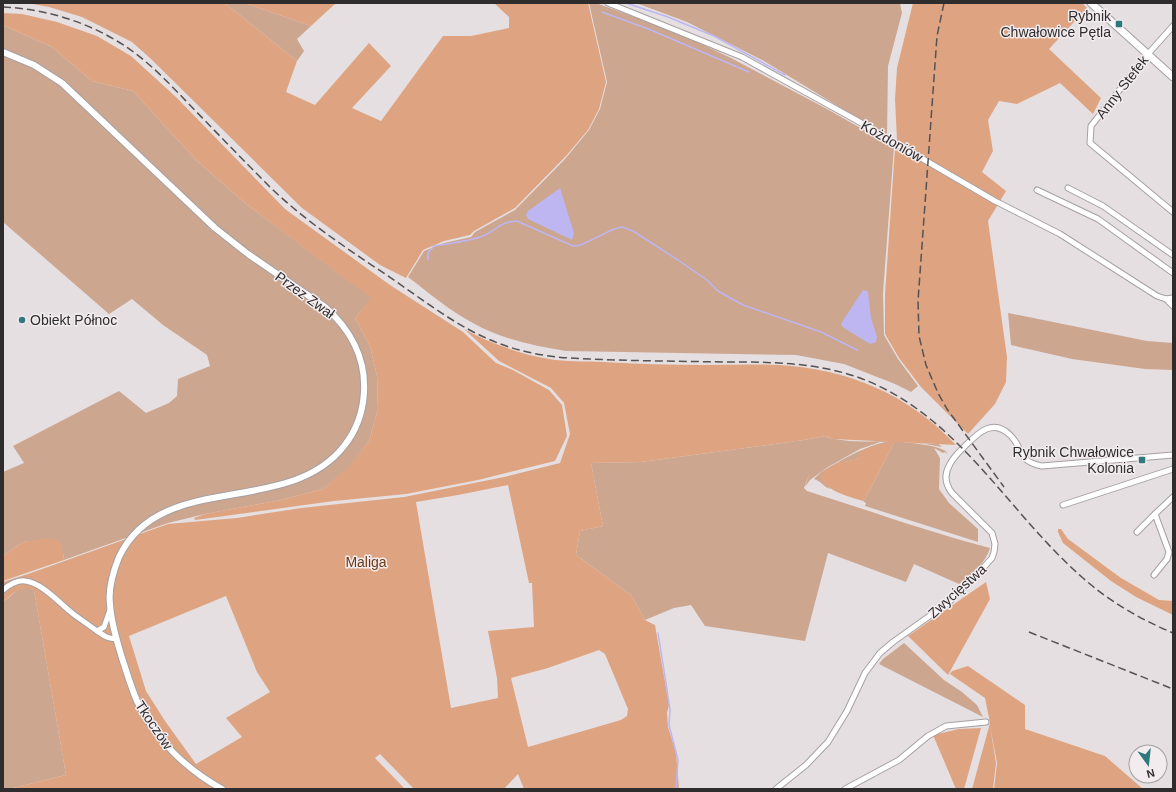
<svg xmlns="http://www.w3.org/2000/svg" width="1176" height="792" viewBox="0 0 1176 792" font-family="Arial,sans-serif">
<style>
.green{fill:#cda690}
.forest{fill:#dea481;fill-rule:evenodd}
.water{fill:#beb6f1}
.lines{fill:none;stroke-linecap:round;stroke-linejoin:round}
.stream{stroke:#beb6f1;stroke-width:1.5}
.minor-casing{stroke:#a6a0a2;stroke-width:7}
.tertiary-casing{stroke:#a6a0a2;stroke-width:8}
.secondary-casing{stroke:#a6a0a2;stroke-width:9}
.minor{stroke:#fff;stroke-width:5}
.tertiary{stroke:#fff;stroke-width:6}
.secondary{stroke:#fff;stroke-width:7}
.rail{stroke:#555253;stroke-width:1.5;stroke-dasharray:8 4;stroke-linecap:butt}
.poi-dot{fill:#2f787c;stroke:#f3ecef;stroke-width:1.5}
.labels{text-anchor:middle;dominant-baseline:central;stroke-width:3;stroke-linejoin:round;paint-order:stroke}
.poi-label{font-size:14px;fill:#2e2c2d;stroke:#f3ecef;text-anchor:end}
.street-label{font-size:14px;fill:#2e2c2d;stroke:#f3ecef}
.park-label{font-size:14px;fill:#6e3813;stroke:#f3ecef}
</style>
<rect width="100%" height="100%" fill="#e5dfe1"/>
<g class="green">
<path d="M 224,3 L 245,3 L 311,26 L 297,39 L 304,51 L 297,61 L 231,8 Z"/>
<path d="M 589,3 L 596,3 L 648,22 L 693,40 L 731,58 L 827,109 L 894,147 L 883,293 L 884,335 L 898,359 L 918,386 L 911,392 L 895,384 L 844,364 L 796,355 L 566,351 C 535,346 501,339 473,323 C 450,311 429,293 408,277 L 424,251 L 444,243 L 471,237 L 475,232 L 515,210 L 565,159 L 589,130 L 600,109 L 607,82 Z"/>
<path d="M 636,3 L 900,3 L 902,13 L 888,66 L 887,136 L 764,61 L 687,22 Z"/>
<path d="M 3,25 L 52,47 L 92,81 L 133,91 L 196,160 L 245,203 L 372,298 L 355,318 L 370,346 L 377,376 L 378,409 L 369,441 L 351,466 L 323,489 L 281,500 L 205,514 L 168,523 L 64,560 L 63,553 L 52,539 L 23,542 L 3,556 L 3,472 L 24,463 L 13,446 L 119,391 L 146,413 L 169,403 L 177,396 L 178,379 L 210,366 L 207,355 L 163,325 L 132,299 L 109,314 L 3,222 Z"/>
<path d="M 1008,313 L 1147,341 L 1173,343 L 1173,370 L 1145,369 L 1072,359 L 1011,345 Z"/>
<path d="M 825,436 C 836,442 870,442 883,441 C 887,440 891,439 895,439 C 906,439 929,447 937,443 L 942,447 L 903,440 L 880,442 L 860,449 L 828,467 L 810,480 L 805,487 L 810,473 L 804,488 L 807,491 C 868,510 928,532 990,548 C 985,564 972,574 959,584 L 914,564 L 906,582 L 828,553 L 805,641 L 705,626 L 691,605 L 674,608 L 645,620 L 631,595 L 576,555 L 580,531 L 603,526 L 591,463 L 641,462 L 804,440 Z"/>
<path d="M 889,441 C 900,442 944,444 948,454 L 945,452 L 943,453 L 934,448 L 940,458 L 939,489 L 949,503 L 978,529 L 978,542 L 865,506 L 866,503 L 863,501 L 865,499 L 894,443 L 853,460 L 845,462 L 839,462 L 825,471 L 823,480 L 830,489 C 824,487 821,481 814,479 C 821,471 831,466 840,461 C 856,452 871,445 889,441 Z"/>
<path d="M 26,587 L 34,590 L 66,775 L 9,789 L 3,789 L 3,602 L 19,589 Z"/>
<path d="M 904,643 L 944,680 L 962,692 L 977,705 L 983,717 L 879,664 L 883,659 Z"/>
</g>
<g class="forest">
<path d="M 27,3 L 224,3 L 231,8 L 297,61 L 286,92 L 315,105 L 369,43 L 391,66 L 352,108 L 381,121 L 443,36 L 471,36 L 509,28 L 509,17 L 494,3 L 588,3 L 606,82 L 599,109 L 588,130 L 566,156 L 515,208 L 474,231 L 470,235 L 444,241 L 423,250 L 406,278 L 380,265 L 302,208 L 151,59 L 132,42 L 82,17 L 49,7 Z"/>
<path d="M 245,3 L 336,3 L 311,26 Z"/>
<path d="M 913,3 L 1082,3 L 1087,8 L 1049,49 L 1101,98 L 1093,114 L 1060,83 L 1017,104 L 999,101 L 988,120 L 993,151 L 982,172 L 1006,191 L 988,221 L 1007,357 L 1006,382 L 995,404 L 968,434 L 921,387 L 899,358 L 885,334 L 885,294 L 895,148 L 897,140 L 895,99 L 897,68 Z"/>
<path d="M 3,13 L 22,14 L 57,22 L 97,36 L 131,56 L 177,98 L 285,209 L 390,285 L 463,332 L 496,363 L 513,370 L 549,390 L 562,405 L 567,436 L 555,461 L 478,480 L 406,494 L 334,501 L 195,520 L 194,518 L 205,514 L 281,500 L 323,489 L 351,465 L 369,441 L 378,409 L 377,376 L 370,346 L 355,318 L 371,298 L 245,203 L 196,160 L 133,91 L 92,81 L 52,47 L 3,25 Z"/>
<path d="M 464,329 C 490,343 519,354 549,359 C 566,362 585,361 603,362 C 636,364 670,365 703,365 C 728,365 753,364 779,365 C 848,369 908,394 956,445 L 833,439 L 825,436 L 804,440 L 641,462 L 591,463 L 603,526 L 580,531 L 576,555 L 631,595 L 645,620 L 655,625 L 669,705 L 667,713 L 668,727 L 676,753 L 679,788 L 678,789 L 524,789 L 518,774 L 504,789 L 414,789 L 380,754 L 375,758 L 405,789 L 9,789 L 66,775 L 34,590 C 19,586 14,593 3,602 L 3,582 L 31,573 L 168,524 L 237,518 L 301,508 L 404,497 L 504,477 L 560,463 L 570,434 L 564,403 L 551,388 L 499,361 ZM 508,485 L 529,583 L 532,583 L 534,627 L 488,631 L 497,678 L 498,698 L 451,708 L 416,502 L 458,495 ZM 226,596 L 257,672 L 270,692 L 226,718 L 242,737 L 196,764 L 165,721 L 146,691 L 129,636 ZM 599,650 L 605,654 L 628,709 L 627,716 L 621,720 L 528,747 L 511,678 L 548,668 Z"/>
<path d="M 891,442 L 894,443 L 865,499 L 863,501 C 850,497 822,490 820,475 L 824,471 L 839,462 L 845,462 L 858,458 L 860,452 L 870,447 Z"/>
<path d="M 1058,529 L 1061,529 L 1068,539 L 1121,578 L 1159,600 L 1173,601 L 1173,615 L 1136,597 L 1111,581 L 1063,543 L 1058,532 Z"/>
<path d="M 42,539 L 52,539 L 60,542 L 63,553 L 64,560 L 3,581 L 3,556 L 23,542 Z"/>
<path d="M 986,582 L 990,599 L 948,675 L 908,636 Z"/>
<path d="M 968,666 L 1025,705 L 1025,729 L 1105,756 L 1143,789 L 994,789 L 997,763 L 990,726 L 996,763 L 993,789 L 972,789 L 990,723 L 985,698 L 950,674 L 952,671 Z"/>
<path d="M 981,728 L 964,789 L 956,789 L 933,735 L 959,729 Z"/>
</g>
<g class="water">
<path d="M 560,188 L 574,233 L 572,240 L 528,219 L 526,215 L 528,211 Z"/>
<path d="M 863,290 L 867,291 L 868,292 L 871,318 L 877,337 L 876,342 L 870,344 L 844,328 L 841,325 L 842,322 Z"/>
</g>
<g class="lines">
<g class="stream">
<path d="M 626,3 L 668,17 L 714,36 L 785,75"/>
<path d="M 602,12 L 651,30 L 749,72"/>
<path d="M 428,260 L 428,253 L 434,246 C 450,243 468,242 483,236 C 497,230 499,222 517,221 L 573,246 L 581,245 L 614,229 L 622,227 L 633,231 L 678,260 L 707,280 L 718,291 L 743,305 L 821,332 L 857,350"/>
<path d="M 658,633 L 666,683 L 670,710 L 669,725 L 678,760 L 676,789"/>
</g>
<defs>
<g id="minor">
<path d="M 608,3 L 742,57 L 856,120 L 995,201 L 1060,234 L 1157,296 L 1166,299 L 1173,298"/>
<path d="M 1173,26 L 1148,54 L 1091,126 L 1090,143 L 1173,212"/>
<path d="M 1068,188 L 1103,206 L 1173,255"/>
<path d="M 1037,190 L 1098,219 L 1173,273"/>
<path d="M 1166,299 L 1173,306"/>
<path d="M 1063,505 L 1173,469"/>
<path d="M 1155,514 L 1173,497"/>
<path d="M 1137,532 L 1155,514 L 1169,552 L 1167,559 L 1154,575"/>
<path d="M 3,590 C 9,585 17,580 25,581 C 42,582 63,607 76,616 C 83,621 90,626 97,631 C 103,635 109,640 116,638"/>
<path d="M 97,631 L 104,627 L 110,610"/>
<path d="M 776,789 L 806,765 L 828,742 L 847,711 L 865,673 L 880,653 L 893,642 L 949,602 L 972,580 L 992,558 L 994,552 L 995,544 L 992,533 L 952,493 C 945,484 944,474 950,464 C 954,456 960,451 966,445 C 978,433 993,418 1010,435 C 1024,448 1016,461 1042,466 L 1173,455"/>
<path d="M 845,789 L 899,760 L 928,736 L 946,726 L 986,722"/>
</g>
<path id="tertiary" d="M 3,52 L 34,65 L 62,83 L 215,228 L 248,254 L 325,307 C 350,329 366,358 364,392 C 363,412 356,431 344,446 C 288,518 161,469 119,557 C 113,572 108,588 110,604 C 111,623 117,641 122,658 C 127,673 131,687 137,701 C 155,739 186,769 222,789"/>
<path id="secondary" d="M 1091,3 L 1173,77"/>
</defs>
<use href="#minor" class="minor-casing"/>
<use href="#tertiary" class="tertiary-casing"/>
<use href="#secondary" class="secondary-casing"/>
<use href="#minor" class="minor"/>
<use href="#tertiary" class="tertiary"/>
<use href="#secondary" class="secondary"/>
<g class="rail">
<path d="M 944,3 L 937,36 L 928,162 L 918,301 L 919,336 L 926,365 L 938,393 L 947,409 L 1004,487"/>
<path d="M 3,7 C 43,9 82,20 117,41 C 144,57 165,79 186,101 C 214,130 242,159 270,187 C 305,221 345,247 385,274 C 418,296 450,322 486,338 C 512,350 540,356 569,358 C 620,361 672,361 724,362 C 770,362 816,362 860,378 C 959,415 1007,512 1083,578 C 1110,602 1140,619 1173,633"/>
<path d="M 1029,632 L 1173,689"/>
</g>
</g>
<g class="poi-dot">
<rect x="1115" y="20" width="8" height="8" rx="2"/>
<circle cx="22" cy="320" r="4"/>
<rect x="1138" y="456" width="8" height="8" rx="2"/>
</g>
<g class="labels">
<g class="poi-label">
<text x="1111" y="16">Rybnik<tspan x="1111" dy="16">Chwałowice Pętla</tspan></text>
<text x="30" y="320" text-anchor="start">Obiekt Północ</text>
<text x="1134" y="452">Rybnik Chwałowice<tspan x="1134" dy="16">Kolonia</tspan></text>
</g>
<g class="street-label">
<text transform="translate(1122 87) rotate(-52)">Anny Stefek</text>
<text transform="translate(892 141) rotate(30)">Kożdoniów</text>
<text transform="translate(305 295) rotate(36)">Przez Zwał</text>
<text transform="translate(957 591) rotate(-42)">Zwycięstwa</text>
<text transform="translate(154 725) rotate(56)">Tkoczów</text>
</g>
<g class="park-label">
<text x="366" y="562">Maliga</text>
</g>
</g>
<rect width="1176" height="792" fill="none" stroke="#2e2c2d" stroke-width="8"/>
<g transform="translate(1148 764) rotate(165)"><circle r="19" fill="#f3ecef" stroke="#a49fa1"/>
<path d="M0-3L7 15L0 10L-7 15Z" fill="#2f787c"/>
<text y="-6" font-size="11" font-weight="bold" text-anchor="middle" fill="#2e2c2d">N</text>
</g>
</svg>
